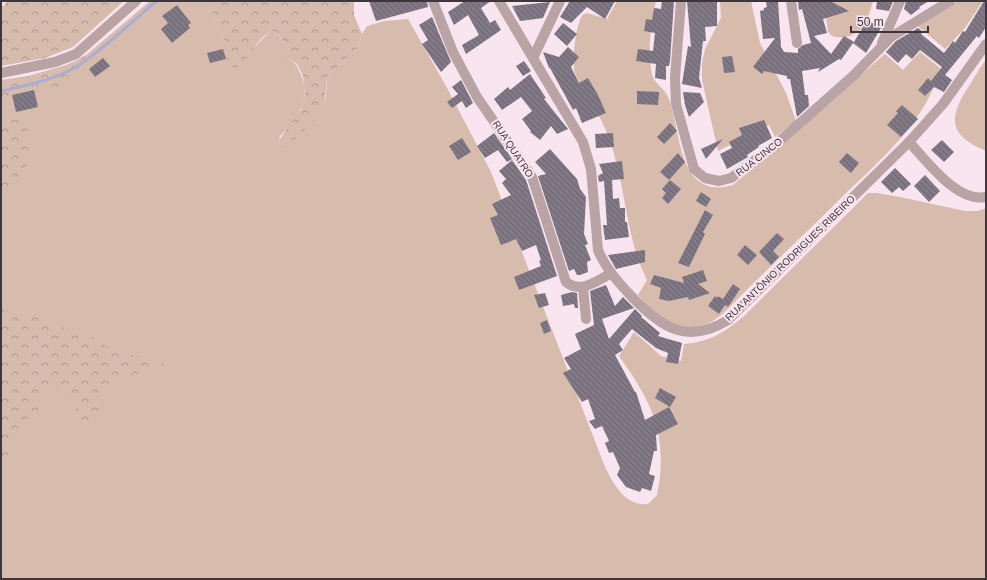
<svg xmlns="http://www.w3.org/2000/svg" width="987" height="580" viewBox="0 0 987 580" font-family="Arial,sans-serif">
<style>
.grass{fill:#d7bbac}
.forest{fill:url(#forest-crowns)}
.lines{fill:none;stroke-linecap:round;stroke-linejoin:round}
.stream{stroke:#abadd4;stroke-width:3}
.building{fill:url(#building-back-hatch)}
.minor{stroke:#b9a3a4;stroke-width:10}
.labels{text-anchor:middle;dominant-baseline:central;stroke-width:4;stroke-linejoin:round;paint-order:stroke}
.street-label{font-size:10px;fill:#3e363a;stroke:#f8e5ef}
</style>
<defs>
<pattern id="forest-crowns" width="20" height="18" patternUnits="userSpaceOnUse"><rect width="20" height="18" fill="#d7bbac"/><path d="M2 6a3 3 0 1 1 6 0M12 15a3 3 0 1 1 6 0" fill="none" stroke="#b0998d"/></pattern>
<pattern id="building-back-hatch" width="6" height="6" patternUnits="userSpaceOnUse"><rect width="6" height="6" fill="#817886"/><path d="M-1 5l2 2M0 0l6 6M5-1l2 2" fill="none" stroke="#6b636f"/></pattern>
</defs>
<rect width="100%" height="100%" fill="#f8e5ef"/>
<g class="grass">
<path d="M 150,1 L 206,1 L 224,38 L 226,45 L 252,50 L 268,33 L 272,31 C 284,36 285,48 289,59 C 296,63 297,66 300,73 C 312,96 299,120 280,136 L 279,140 L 282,146 C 295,143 294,138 303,130 C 326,110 326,107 327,77 L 358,48 L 362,34 L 367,26 L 384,21 L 408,19 L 446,86 L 491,172 L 605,467 C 614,485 625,506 648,504 L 657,495 C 669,436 652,402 619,356 L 634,332 L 661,356 L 681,361 L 684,344 C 710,342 725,332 744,316 L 868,193 L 877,193 L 900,197 L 965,211 L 978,211 L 986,208 L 986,579 L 1,579 L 1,80 L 28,76 L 73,63 L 86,55 Z"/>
<path d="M 617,1 L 656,1 C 651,24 647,50 652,74 C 654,84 666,89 669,99 C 681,132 678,201 733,185 L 885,54 L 903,70 L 920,52 L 940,68 C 927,121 880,160 842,197 C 804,235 765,271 727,310 C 691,343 667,327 638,295 L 647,280 C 622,230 627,172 601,120 C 595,108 576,81 574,69 C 573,53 575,30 582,15 L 587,13 L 607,19 Z"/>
<path d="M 720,1 L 751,1 L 760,43 L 786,93 L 796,121 L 775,137 L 769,125 L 718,151 L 702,80 L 702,63 L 705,49 L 721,18 Z"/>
<path d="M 824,1 L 873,1 C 868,19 863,36 843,37 C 837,38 832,37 828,32 Z"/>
<path d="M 958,1 L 983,1 L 965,28 L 945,49 L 918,26 Z"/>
<path d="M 986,60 L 986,151 C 948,135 948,118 969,86 C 975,77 979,68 986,60 Z"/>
</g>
<g class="forest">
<path d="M 8,1 L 124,1 L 73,47 L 45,58 L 1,66 L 1,8 Z"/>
<path d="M 206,1 L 354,1 L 354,15 L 362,34 L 358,48 L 327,77 L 324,110 L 287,147 L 282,147 L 279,140 L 301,110 L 305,94 L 303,76 L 297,64 L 285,56 C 286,46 283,36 272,31 C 258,36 250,58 239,67 L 231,67 L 228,64 L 224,38 Z"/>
<path d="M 86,55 C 84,61 83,69 79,75 C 62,98 20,82 1,107 L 1,80 C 30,78 62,70 86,55 Z"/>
<path d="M 1,115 L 5,118 L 22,121 C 27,127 29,134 30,142 C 34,165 19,178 1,191 Z"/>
<path d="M 1,308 L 6,311 L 39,316 L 78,334 L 86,333 L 119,354 L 156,358 L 162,360 L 164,365 L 162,368 C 141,375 115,374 102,397 C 102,401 103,406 103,410 C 102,415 91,427 86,429 C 73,426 81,414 75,406 C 73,403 53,387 50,385 C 47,384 44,384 41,385 L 42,409 L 27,419 L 18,427 L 8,454 L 6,457 L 1,458 Z"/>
</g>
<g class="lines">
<path class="stream" d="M 1,91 C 23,86 54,80 74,68 C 104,50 129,23 157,1"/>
</g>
<g class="building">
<path d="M 369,1 L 427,1 L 428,7 L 376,21 Z"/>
<path d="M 465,1 L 491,1 L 481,8 L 490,23 L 495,20 L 501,30 L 466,54 L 462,45 L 479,35 L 468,15 L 454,25 L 448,12 Z"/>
<path d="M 570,1 L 615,1 L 605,19 L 587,7 L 571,23 L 560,17 Z"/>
<path d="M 662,1 L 674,1 L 670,61 L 669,66 L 666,66 L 666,80 L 655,78 L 656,64 L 636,61 L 638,49 L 653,51 L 655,33 L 644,31 L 646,19 L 652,20 L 654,8 L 661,9 Z"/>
<path d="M 687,1 L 717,1 L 717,26 L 705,27 L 706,41 L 703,41 L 699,78 L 702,88 L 682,84 L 688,46 L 691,47 Z"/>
<path d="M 778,1 L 781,47 L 784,52 L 798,53 L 798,49 L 803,45 L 811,43 L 802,9 L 799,10 L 798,1 L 830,1 L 849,11 L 823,19 L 827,33 L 814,36 L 831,54 L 844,36 L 854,42 L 867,20 L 881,28 L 866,53 L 853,43 L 841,60 L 839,59 L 818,72 L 820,68 L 802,71 L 805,95 L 808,95 L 809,106 L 797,117 L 790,79 L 787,79 L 787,76 L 764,71 L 762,74 L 753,67 L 775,38 L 763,39 L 760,11 L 764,10 L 764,8 L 767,7 L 766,2 Z"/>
<path d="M 877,1 L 893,1 L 889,11 L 876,9 Z"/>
<path d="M 906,1 L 929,1 L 919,7 L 920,8 L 911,15 L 904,9 Z"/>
<path d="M 984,1 L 986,1 L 986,27 L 979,38 L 977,36 L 945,75 L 952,80 L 944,92 L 934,87 L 925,96 L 918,90 L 928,78 L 931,81 L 942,67 L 920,50 L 912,59 L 906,54 L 898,63 L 886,52 L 896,41 L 918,28 L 923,32 L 921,34 L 944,53 L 953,41 L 955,43 L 963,31 L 965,32 Z"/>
<path d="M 550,2 L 543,18 L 528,20 L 520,21 L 512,6 Z"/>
<path d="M 177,5 L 191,23 L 188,25 L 190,28 L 172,43 L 161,29 L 168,23 L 162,16 Z"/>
<path d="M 432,17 L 451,62 L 441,72 L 422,44 L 428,40 L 419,25 Z"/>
<path d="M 563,23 L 577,34 L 567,46 L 554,34 Z"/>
<path d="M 568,47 L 579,57 L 571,67 L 579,83 L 588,78 L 598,95 L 606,113 L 582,123 L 576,108 L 573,110 L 550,68 L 549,68 L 543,52 L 559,57 Z"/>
<path d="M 223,49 L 226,59 L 210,63 L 207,53 Z"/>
<path d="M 732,56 L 735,72 L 724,73 L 722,57 Z"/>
<path d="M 103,58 L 110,66 L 95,77 L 89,69 Z"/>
<path d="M 524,61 L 531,71 L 523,76 L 516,66 Z"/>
<path d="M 530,74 L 546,98 L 544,99 L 568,129 L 557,134 L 551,126 L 540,140 L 530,132 L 531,131 L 522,119 L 532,111 L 521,97 L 502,110 L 494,99 L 508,87 L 510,90 Z"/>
<path d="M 461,80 L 473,103 L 466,108 L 462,101 L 452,108 L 447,102 L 458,94 L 452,87 Z"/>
<path d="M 34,90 L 38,107 L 16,112 L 12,95 Z"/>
<path d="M 637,91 L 659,92 L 658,105 L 637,104 Z"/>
<path d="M 683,92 L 700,93 L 704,102 L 689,117 L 685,105 Z"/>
<path d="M 902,105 L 918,119 L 901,137 L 887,125 L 898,113 L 896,111 Z"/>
<path d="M 764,120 L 772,138 L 758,146 L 759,147 L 747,155 L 748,157 L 727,169 L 720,154 L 732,148 L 729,142 L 742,135 L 739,128 Z"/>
<path d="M 670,123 L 677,131 L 664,144 L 657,137 Z"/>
<path d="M 494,133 L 512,159 L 507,162 L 498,150 L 485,158 L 477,146 Z"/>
<path d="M 613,133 L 614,147 L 596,148 L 595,134 Z"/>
<path d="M 462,138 L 471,152 L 458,160 L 449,146 Z"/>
<path d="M 723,139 L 706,159 L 701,149 Z"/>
<path d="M 942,140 L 954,152 L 944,162 L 931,150 Z"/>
<path d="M 550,149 L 577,179 L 580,189 L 586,197 L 584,234 L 588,244 L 585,245 L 591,260 L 587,262 L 588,272 L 580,275 L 577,275 L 574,269 L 569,271 L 538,176 L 546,174 L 535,162 Z"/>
<path d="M 678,153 L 685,162 L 669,180 L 660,172 Z"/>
<path d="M 847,153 L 859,163 L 851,173 L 839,162 Z"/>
<path d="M 512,160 L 526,180 L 557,276 L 519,290 L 514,277 L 541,266 L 539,261 L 541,260 L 536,245 L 522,251 L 516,239 L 501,245 L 490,218 L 498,215 L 492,204 L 511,195 L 502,183 L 506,179 L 499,171 Z"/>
<path d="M 622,161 L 624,179 L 612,180 L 613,199 L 619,198 L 620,208 L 625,208 L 625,222 L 627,222 L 629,237 L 605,240 L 603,225 L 607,225 L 604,181 L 599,182 L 598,176 L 603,173 L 599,164 Z"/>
<path d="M 895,168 L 911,184 L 903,191 L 899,187 L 892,193 L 881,182 Z"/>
<path d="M 925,175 L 940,191 L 929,202 L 914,186 Z"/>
<path d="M 670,180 L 681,189 L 668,204 L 662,198 L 666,193 L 662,189 Z"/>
<path d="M 701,192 L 711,199 L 706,207 L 696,201 Z"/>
<path d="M 705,210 L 713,215 L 703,232 L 705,234 L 689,267 L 678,263 Z"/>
<path d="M 777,233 L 784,239 L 773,251 L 779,257 L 771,265 L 759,252 Z"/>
<path d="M 745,245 L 757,255 L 748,265 L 737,255 Z"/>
<path d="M 645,250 L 645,262 L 616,269 L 608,255 Z"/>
<path d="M 703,270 L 707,281 L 698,284 L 710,293 L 689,300 L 688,297 L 669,301 L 659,299 L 661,288 L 650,284 L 654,275 L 684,283 L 682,277 Z"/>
<path d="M 733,284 L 740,289 L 728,307 L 725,305 L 719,314 L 708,306 L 715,296 L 717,298 L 718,296 L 723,299 Z"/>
<path d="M 606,285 L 615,306 L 623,297 L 634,308 L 602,319 L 609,339 L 635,309 L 642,316 L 641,317 L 660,333 L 658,336 L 682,343 L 678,364 L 666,362 L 668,353 L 656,348 L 632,329 L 619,344 L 623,350 L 615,355 L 635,392 L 636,392 L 645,420 L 669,407 L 678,424 L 656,435 L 657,451 L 654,451 L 649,474 L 655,476 L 651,491 L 642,488 L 640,492 L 626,487 L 617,475 L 620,468 L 613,452 L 609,453 L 605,443 L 609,441 L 602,426 L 595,429 L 589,421 L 595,419 L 588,399 L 582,402 L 563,373 L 571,369 L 564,358 L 581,349 L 575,334 L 594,325 L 590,291 Z"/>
<path d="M 572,292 L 577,293 L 578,308 L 575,308 L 574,304 L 563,306 L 561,295 Z"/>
<path d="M 545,293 L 549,305 L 539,308 L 534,295 Z"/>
<path d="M 547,320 L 551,331 L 544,334 L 540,323 Z"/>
<path d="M 660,388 L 676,397 L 670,407 L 655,398 Z"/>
</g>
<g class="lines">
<g class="minor">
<path d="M 433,1 L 453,52 L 477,97 L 532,177 L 566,282 C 581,294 596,281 610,274"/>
<path d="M 499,1 L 583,142 L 591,169 L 598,250 C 606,269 618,282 632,297 C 662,328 687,345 728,320 L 909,142 L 943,104 L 986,44"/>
<path d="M 681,1 L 675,78 L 676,104 L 694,169 L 705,178 L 719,181 L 731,178 L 774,146 L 854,75 L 891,37 L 950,1"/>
<path d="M 791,1 L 797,43"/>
<path d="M 882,43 L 900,1"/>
<path d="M 533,58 L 560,1"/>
<path d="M 1,73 L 55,62 L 76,54 L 136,1"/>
<path d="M 909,142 C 927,161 957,203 986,197"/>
<path d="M 583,287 L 586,319"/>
</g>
</g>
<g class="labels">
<g class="street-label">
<text transform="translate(513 149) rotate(57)">RUA QUATRO</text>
<text transform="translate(759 157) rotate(-38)">RUA CINCO</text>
<text transform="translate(790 258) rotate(-44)">RUA ANTÔNIO RODRIGUES RIBEIRO</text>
</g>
</g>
<rect width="987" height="580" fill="none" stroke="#3e363a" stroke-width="4"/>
<path d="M851 26v6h77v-6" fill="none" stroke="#3e363a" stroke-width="2"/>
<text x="857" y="26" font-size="12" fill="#3e363a" stroke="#f8e5ef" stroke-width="3" paint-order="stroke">50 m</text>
</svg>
